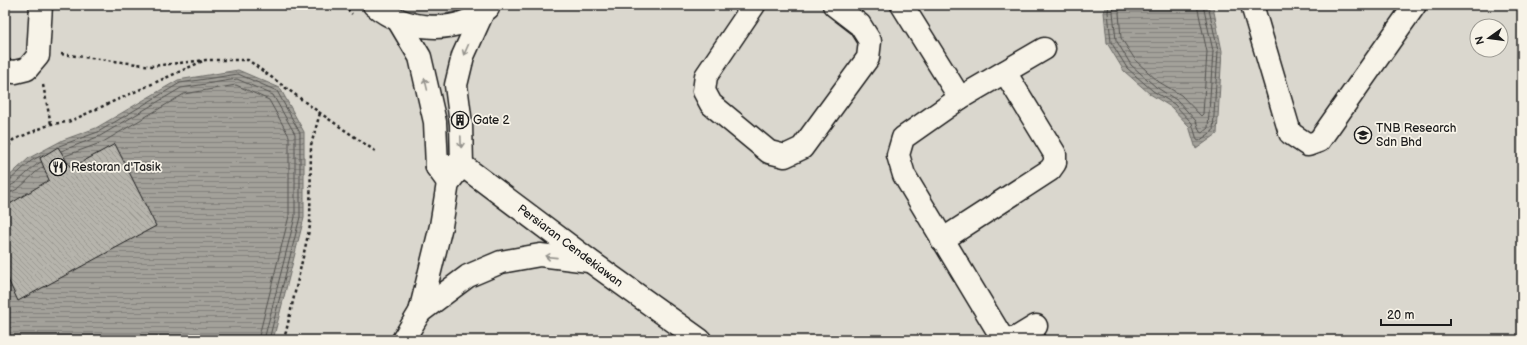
<svg xmlns="http://www.w3.org/2000/svg" width="1527" height="345" viewBox="0 0 1527 345" font-family="'Balsamiq Sans',sans-serif">
<style>
.built{fill:#dad7ce;fill-rule:evenodd}
.grass{fill:#ccc8c0;stroke:#74726e}
.water{fill:url(#water-rules);stroke:#6d6c68}
.lines{fill:none;stroke-linecap:round;stroke-linejoin:round}
.shore{stroke:#52514e;stroke-width:1}
.building{fill:url(#building-back-hatch);stroke:#1c1c1c}
.minor-casing{stroke:#1c1c1c;stroke-width:25}
.path{stroke:#1c1c1c;stroke-width:2.5;stroke-dasharray:3 3;stroke-linecap:butt}
.minor{stroke:#f7f3e8;stroke-width:22}
.oneway{stroke:#94928c}
.labels{text-anchor:middle;dominant-baseline:central;stroke-width:3.5;stroke-linejoin:round;paint-order:stroke}
.poi-label{font-size:12px;fill:#1c1c1c;stroke:#f7f3e8;text-anchor:start}
.street-label{font-size:12px;fill:#1c1c1c;stroke:#f7f3e8}
</style>
<defs>
<pattern id="water-rules" width="6" height="5" patternUnits="userSpaceOnUse"><rect width="6" height="5" fill="#a3a19a"/><path d="M0 2.5h6" fill="none" stroke="#84827d"/></pattern>
<pattern id="building-back-hatch" width="6" height="6" patternUnits="userSpaceOnUse"><rect width="6" height="6" fill="#b6b4ac"/><path d="M-1 5l2 2M0 0l6 6M5-1l2 2" fill="none" stroke="#9c9a93"/></pattern>
</defs>
<rect width="100%" height="100%" fill="#eae6dc"/>
<filter id="ink" filterUnits="userSpaceOnUse"><feTurbulence type="fractalNoise" baseFrequency=".025" numOctaves="2"/><feDisplacementMap in="SourceGraphic" scale="8" xChannelSelector="R" yChannelSelector="G"/><feConvolveMatrix kernelMatrix="1 2 1 2 8 2 1 2 1" color-interpolation-filters="sRGB"/></filter>
<g filter="url(#ink)">
<path class="built" d="M 5,5 L 1522,5 L 1522,340 L 5,340 ZM 1477,26 L 1501,26 L 1501,50 L 1477,50 Z"/>
<path class="grass" d="M 393,5 L 469,5 C 456,14 429,17 414,13 C 407,11 400,8 393,5 Z"/>
<g class="water">
<path d="M 1106,5 L 1210,5 L 1213,7 L 1222,51 L 1217,134 L 1196,149 L 1189,126 L 1171,107 L 1150,94 L 1124,71 L 1107,43 L 1104,12 Z"/>
<path d="M 238,70 L 280,88 L 304,132 L 304,218 L 273,340 L 5,340 L 5,180 L 29,158 L 63,140 L 96,128 L 178,80 Z"/>
</g>
<g class="lines">
<g class="shore">
<path d="M 1109,5 L 1108,12 L 1111,42 L 1127,68 L 1153,91 L 1174,104 L 1192,123 L 1197,140 L 1199,141 L 1213,131 L 1218,51 L 1208,5"/>
<path d="M 1114,5 L 1113,12 L 1116,40 L 1131,65 L 1156,87 L 1178,101 L 1196,121 L 1200,132 L 1202,133 L 1208,128 L 1213,51 L 1203,5"/>
<path d="M 1120,5 L 1119,13 L 1121,38 L 1136,61 L 1159,82 L 1181,95 L 1201,116 L 1203,114 L 1207,52 L 1197,5"/>
<path d="M 59,146 L 98,132 L 180,83 L 238,74 L 277,91 L 300,133 L 300,217 L 269,340"/>
<path d="M 61,151 L 100,136 L 181,88 L 237,79 L 273,95 L 295,134 L 295,217 L 264,340"/>
<path d="M 65,156 L 103,142 L 184,94 L 236,85 L 269,100 L 289,136 L 289,216 L 258,340"/>
<path d="M 5,182 L 9,181 L 31,161 L 44,154"/>
<path d="M 5,187 C 17,187 29,168 41,162"/>
<path d="M 5,193 C 21,193 30,174 43,167"/>
</g>
</g>
<path class="building" d="M 115,144 L 156,226 L 18,301 L 5,273 L 5,207 L 49,180 L 40,158 L 58,147 L 71,168 Z"/>
<g class="lines">
<defs>
<g id="minor">
<path d="M 374,5 C 405,31 456,36 488,8"/>
<path d="M 754,5 L 706,76 L 704,91 L 711,104 L 769,152 L 785,156 L 802,148 L 868,58 L 870,41 L 860,25 L 834,5"/>
<path d="M 902,5 L 960,98 L 903,138 L 898,155 L 904,175 L 1001,336 L 1013,340"/>
<path d="M 1252,5 L 1290,133 L 1308,145 L 1319,141 L 1415,5"/>
<path d="M 398,20 L 420,57 L 435,122 L 437,167 L 445,178"/>
<path d="M 5,71 L 15,72 L 27,69 L 38,56 L 41,5"/>
<path d="M 960,98 L 1044,49"/>
<path d="M 437,167 L 462,165 L 590,261 L 700,340"/>
<path d="M 942,240 L 1050,170 L 1055,163 L 1055,154 L 1005,72"/>
<path d="M 420,312 L 468,276 L 501,262 L 540,255 L 589,261"/>
<path d="M 403,340 L 420,312 L 441,226 L 448,183 L 462,165 L 461,124 L 456,85 L 463,56 L 482,14"/>
<path d="M 1013,340 L 1036,326"/>
</g>
</defs>
<use href="#minor" class="minor-casing"/>
<g class="path">
<path d="M 343,5 L 352,14"/>
<path d="M 61,54 L 152,66 L 206,60 L 248,60 L 320,113 L 378,153"/>
<path d="M 43,85 L 51,124"/>
<path d="M 5,151 L 13,140 L 51,124 L 68,122 L 203,61"/>
<path d="M 283,340 L 286,332 L 310,226 L 311,145 L 320,113"/>
</g>
<use href="#minor" class="minor"/>
</g>
<defs><path id="oneway-shaft" d="M-6 0H5M1.5-3L5.5 0L1.5 3" fill="none" stroke-width="1.6" stroke-linecap="round" stroke-linejoin="round"/></defs>
<g class="oneway">
<use href="#oneway-shaft" transform="translate(466 50) rotate(114)"/>
<use href="#oneway-shaft" transform="translate(426 84) rotate(-103)"/>
<use href="#oneway-shaft" transform="translate(461 142) rotate(88)"/>
<use href="#oneway-shaft" transform="translate(551 257) rotate(-174)"/>
</g>
</g>
<defs>
<symbol id="building-ring" viewBox="-11 -11 22 22"><circle r="9.5" fill="#f7f3e8" stroke="#1c1c1c" stroke-width="1.5"/><path d="M-4-6H4V6H1V3H-1V6H-4ZM-2.5-4.3h1.7v1.8h-1.7ZM.8-4.3h1.7v1.8H.8ZM-2.5-1h1.7V.8h-1.7ZM.8-1h1.7V.8H.8Z" fill="#1c1c1c"/></symbol>
<symbol id="university-ring" viewBox="-11 -11 22 22"><circle r="9.5" fill="#f7f3e8" stroke="#1c1c1c" stroke-width="1.5"/><path d="M0-5L7-2L0 1L-7-2ZM-4 1L0 2.5L4 1V4Q0 6-4 4Z" fill="#1c1c1c"/></symbol>
<symbol id="restaurant-ring" viewBox="-11 -11 22 22"><circle r="9.5" fill="#f7f3e8" stroke="#1c1c1c" stroke-width="1.5"/><path d="M-5-6h1v4h1v-4h1v4h1v-4h1v5L-1.5 .5V6h-2V.5L-5-1ZM5-6V6H3V1.5H1.5Q1.5-4 5-6Z" fill="#1c1c1c"/></symbol>
</defs>
<g fill-rule="evenodd">
<use href="#building-ring" x="450" y="110" width="20" height="20"/>
<use href="#university-ring" x="1353" y="125" width="20" height="20"/>
<use href="#restaurant-ring" x="48" y="157" width="20" height="20"/>
</g>
<g class="labels">
<g class="poi-label">
<text x="473" y="120">Gate 2</text>
<text x="1376" y="128">TNB Research<tspan x="1376" dy="14">Sdn Bhd</tspan></text>
<text x="71" y="167">Restoran d'Tasik</text>
</g>
<g class="street-label">
<text transform="translate(570 246) rotate(37)">Persiaran Cendekiawan</text>
</g>
</g>
<rect width="1527" height="345" fill="none" stroke="#f7f3e8" stroke-width="20"/>
<rect x="10" y="10" width="1507" height="325" fill="none" stroke="#1c1c1c" stroke-width="1.5" filter="url(#ink)"/>
<g transform="translate(1489 38) rotate(256)"><circle r="19" fill="#f7f3e8" stroke="#9f9d96"/>
<path d="M0-3L7 15L0 10L-7 15Z" fill="#1c1c1c"/>
<text y="-6" font-size="11" font-weight="bold" text-anchor="middle" fill="#1c1c1c">N</text>
</g>
<path d="M1381 319v6h70v-6" fill="none" stroke="#1c1c1c" stroke-width="2"/>
<text x="1387" y="319" font-size="12" fill="#1c1c1c" stroke="#f7f3e8" stroke-width="3" paint-order="stroke">20 m</text>
</svg>
